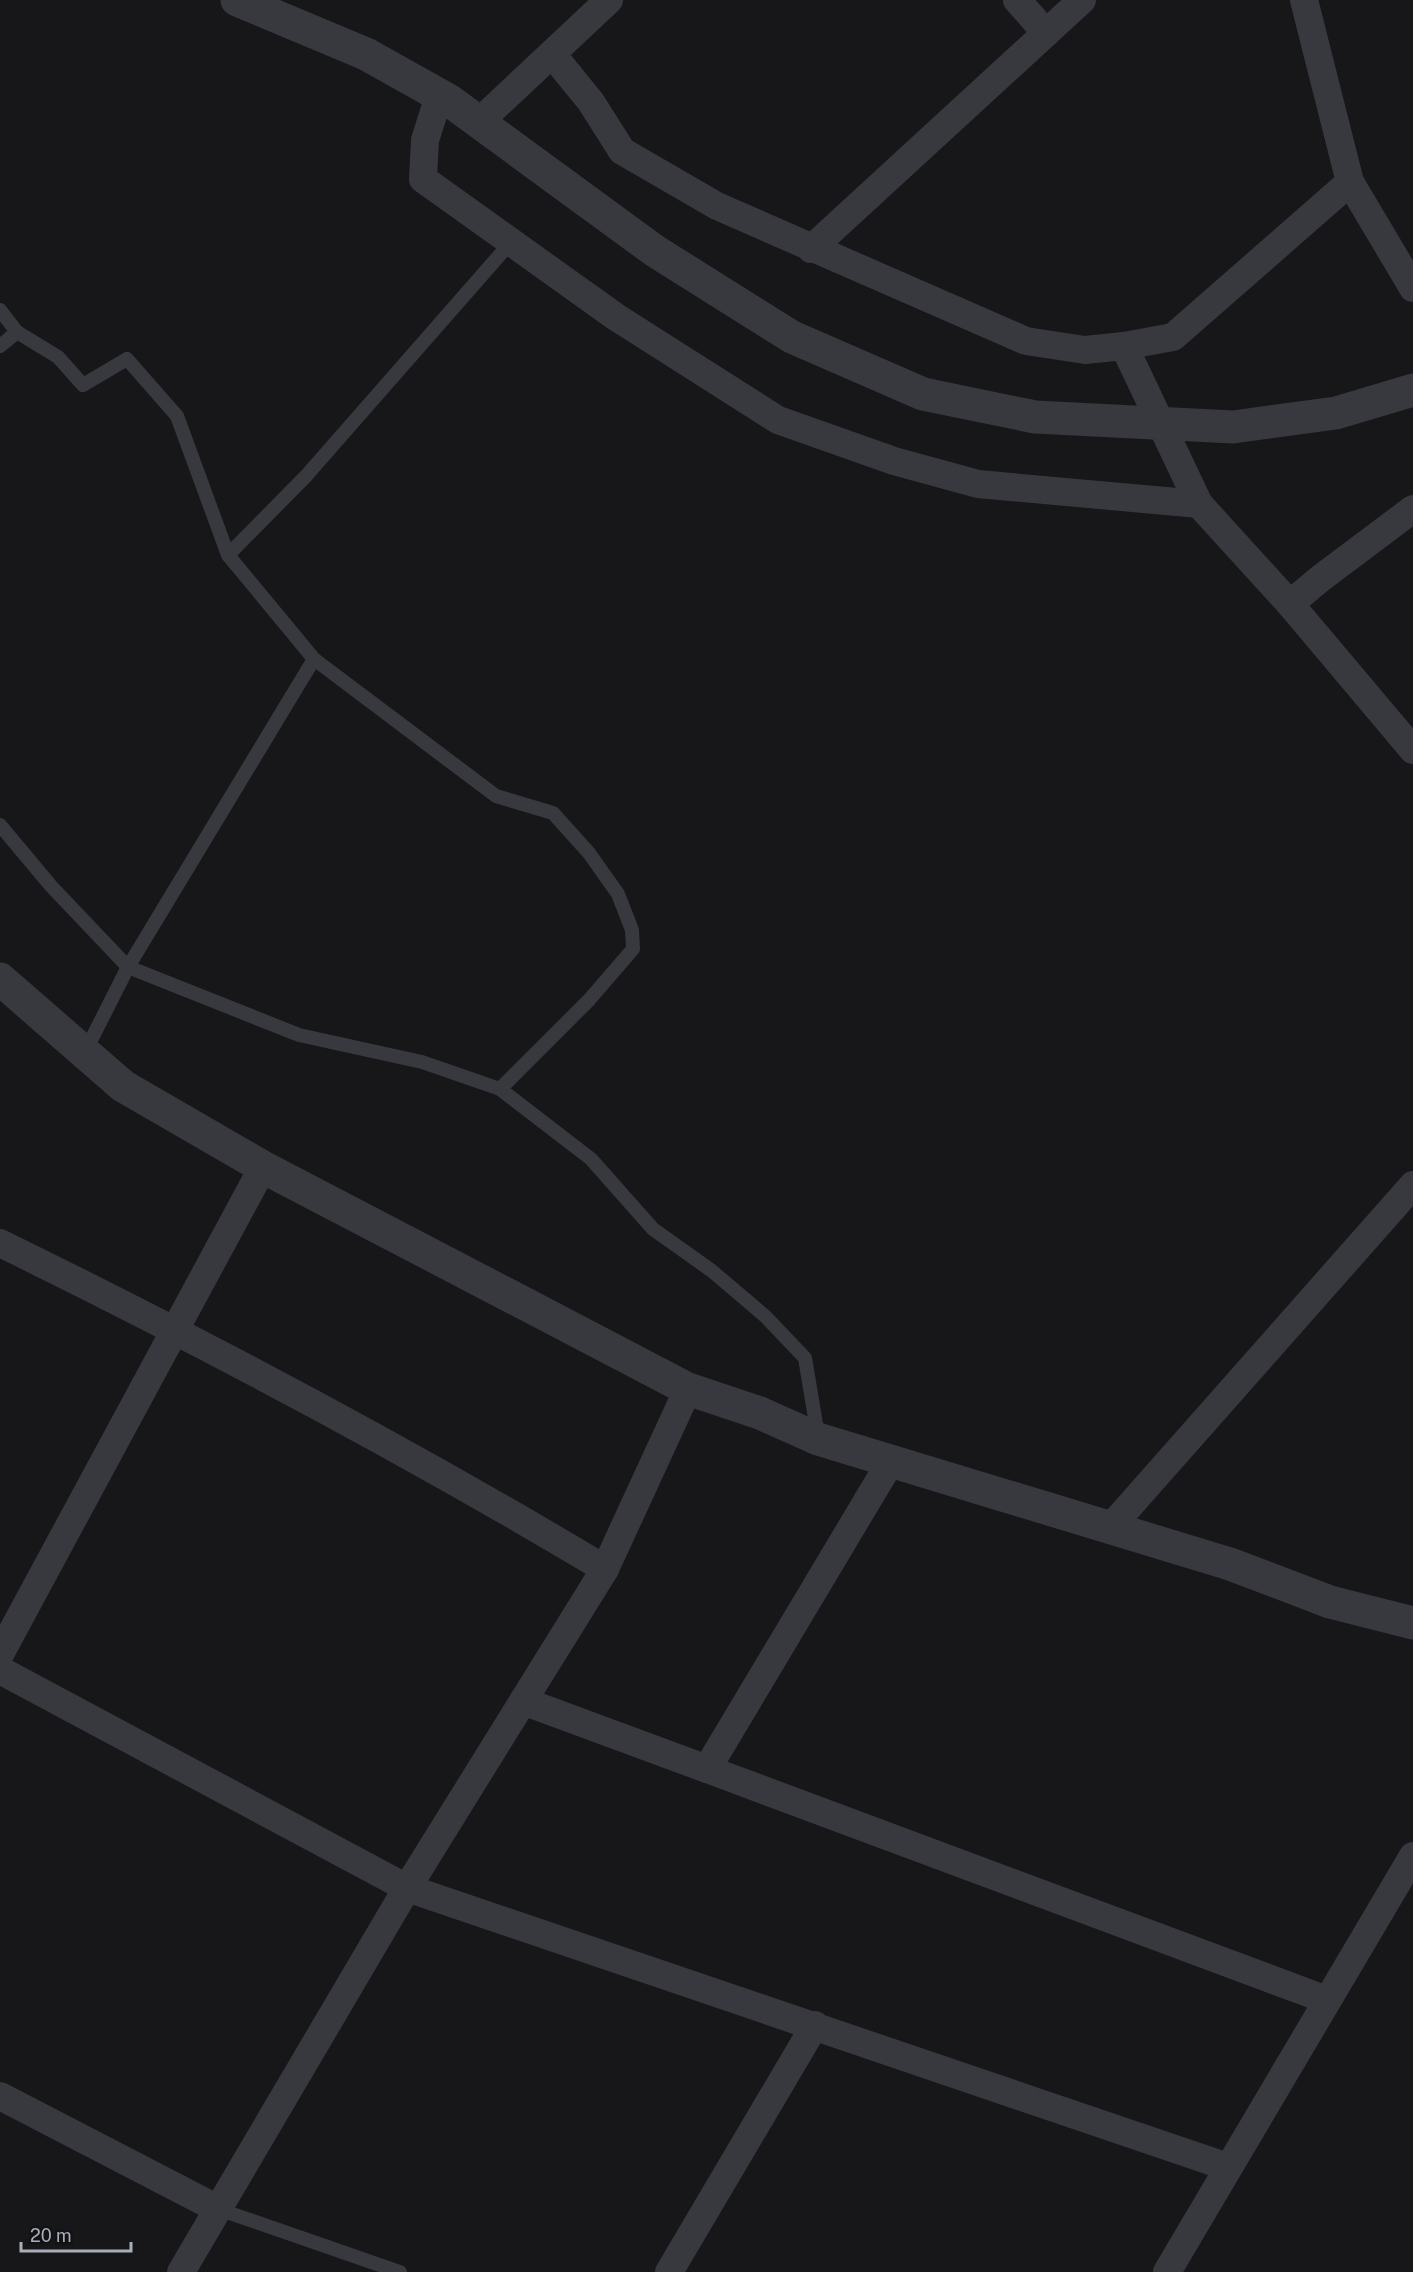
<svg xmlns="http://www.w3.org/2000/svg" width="1413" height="2272" viewBox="0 0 1413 2272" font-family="'Public Sans',sans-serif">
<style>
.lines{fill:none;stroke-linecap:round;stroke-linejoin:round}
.service{stroke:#37393e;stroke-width:14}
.minor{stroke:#37393e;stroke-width:28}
.tertiary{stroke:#37393e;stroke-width:33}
</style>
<rect width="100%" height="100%" fill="#171719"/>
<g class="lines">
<g class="service">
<path d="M 0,310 L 17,332 L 58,357 L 83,385 L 127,359 L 177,416 L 228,555"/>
<path d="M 0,346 L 17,332"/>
<path d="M 0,825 L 51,886 L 128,967 L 299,1035 L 422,1062 L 500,1089 L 591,1159 L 653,1229 L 712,1271 L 766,1317 L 805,1358 L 818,1436"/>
<path d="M 85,1052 L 128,967 L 314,659"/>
<path d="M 500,1089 L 589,1000 L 633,949 L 632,930 L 618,894 L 589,853 L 553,813 L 496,796 L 314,659 L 228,555 L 306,476 L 512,241"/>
<path d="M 218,2209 L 400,2272"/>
</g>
<g class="minor">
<path d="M 1017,0 L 1046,33"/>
<path d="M 1304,0 L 1350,182 L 1413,288"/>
<path d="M 552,54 L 591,102 L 622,151 L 717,206 L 1026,341 L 1085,350 L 1124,346 L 1199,504 L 1290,604 L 1321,578 L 1413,509"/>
<path d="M 439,96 L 425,140 L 423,179 L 616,317 L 778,420 L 894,461 L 978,484 L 1199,504"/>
<path d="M 480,121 L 609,0"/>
<path d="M 811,249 L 1082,0"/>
<path d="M 1124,346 L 1173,337 L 1350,182"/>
<path d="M 1290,604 L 1413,750"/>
<path d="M 0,1243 C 206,1344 408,1451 605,1569"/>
<path d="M 891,1461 L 707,1769 L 1327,2000"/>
<path d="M 1109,1529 L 1413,1185"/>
<path d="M 0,1654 L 263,1167"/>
<path d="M 0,1670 L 407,1888 L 1228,2167"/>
<path d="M 523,1701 L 707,1769"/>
<path d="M 0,2096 L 218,2209"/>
<path d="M 181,2272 L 407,1888 L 605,1569 L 688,1389"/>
<path d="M 669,2272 L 815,2025"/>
<path d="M 1167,2272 L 1413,1856"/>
</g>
<g class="tertiary">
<path d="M 237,0 L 366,54 L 450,101 L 655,251 L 792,337 L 923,394 L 1035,417 L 1233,427 L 1336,413 L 1413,390"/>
<path d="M 0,979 L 123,1086 L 263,1167 L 688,1389 L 760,1413 L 818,1439 L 1230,1564 L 1330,1602 L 1413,1623"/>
</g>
</g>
<path d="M21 2242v9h110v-9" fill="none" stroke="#a8aeba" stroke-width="3"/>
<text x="30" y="2242" font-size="18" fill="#a8aeba" stroke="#121214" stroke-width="4.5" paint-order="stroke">20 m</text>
</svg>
